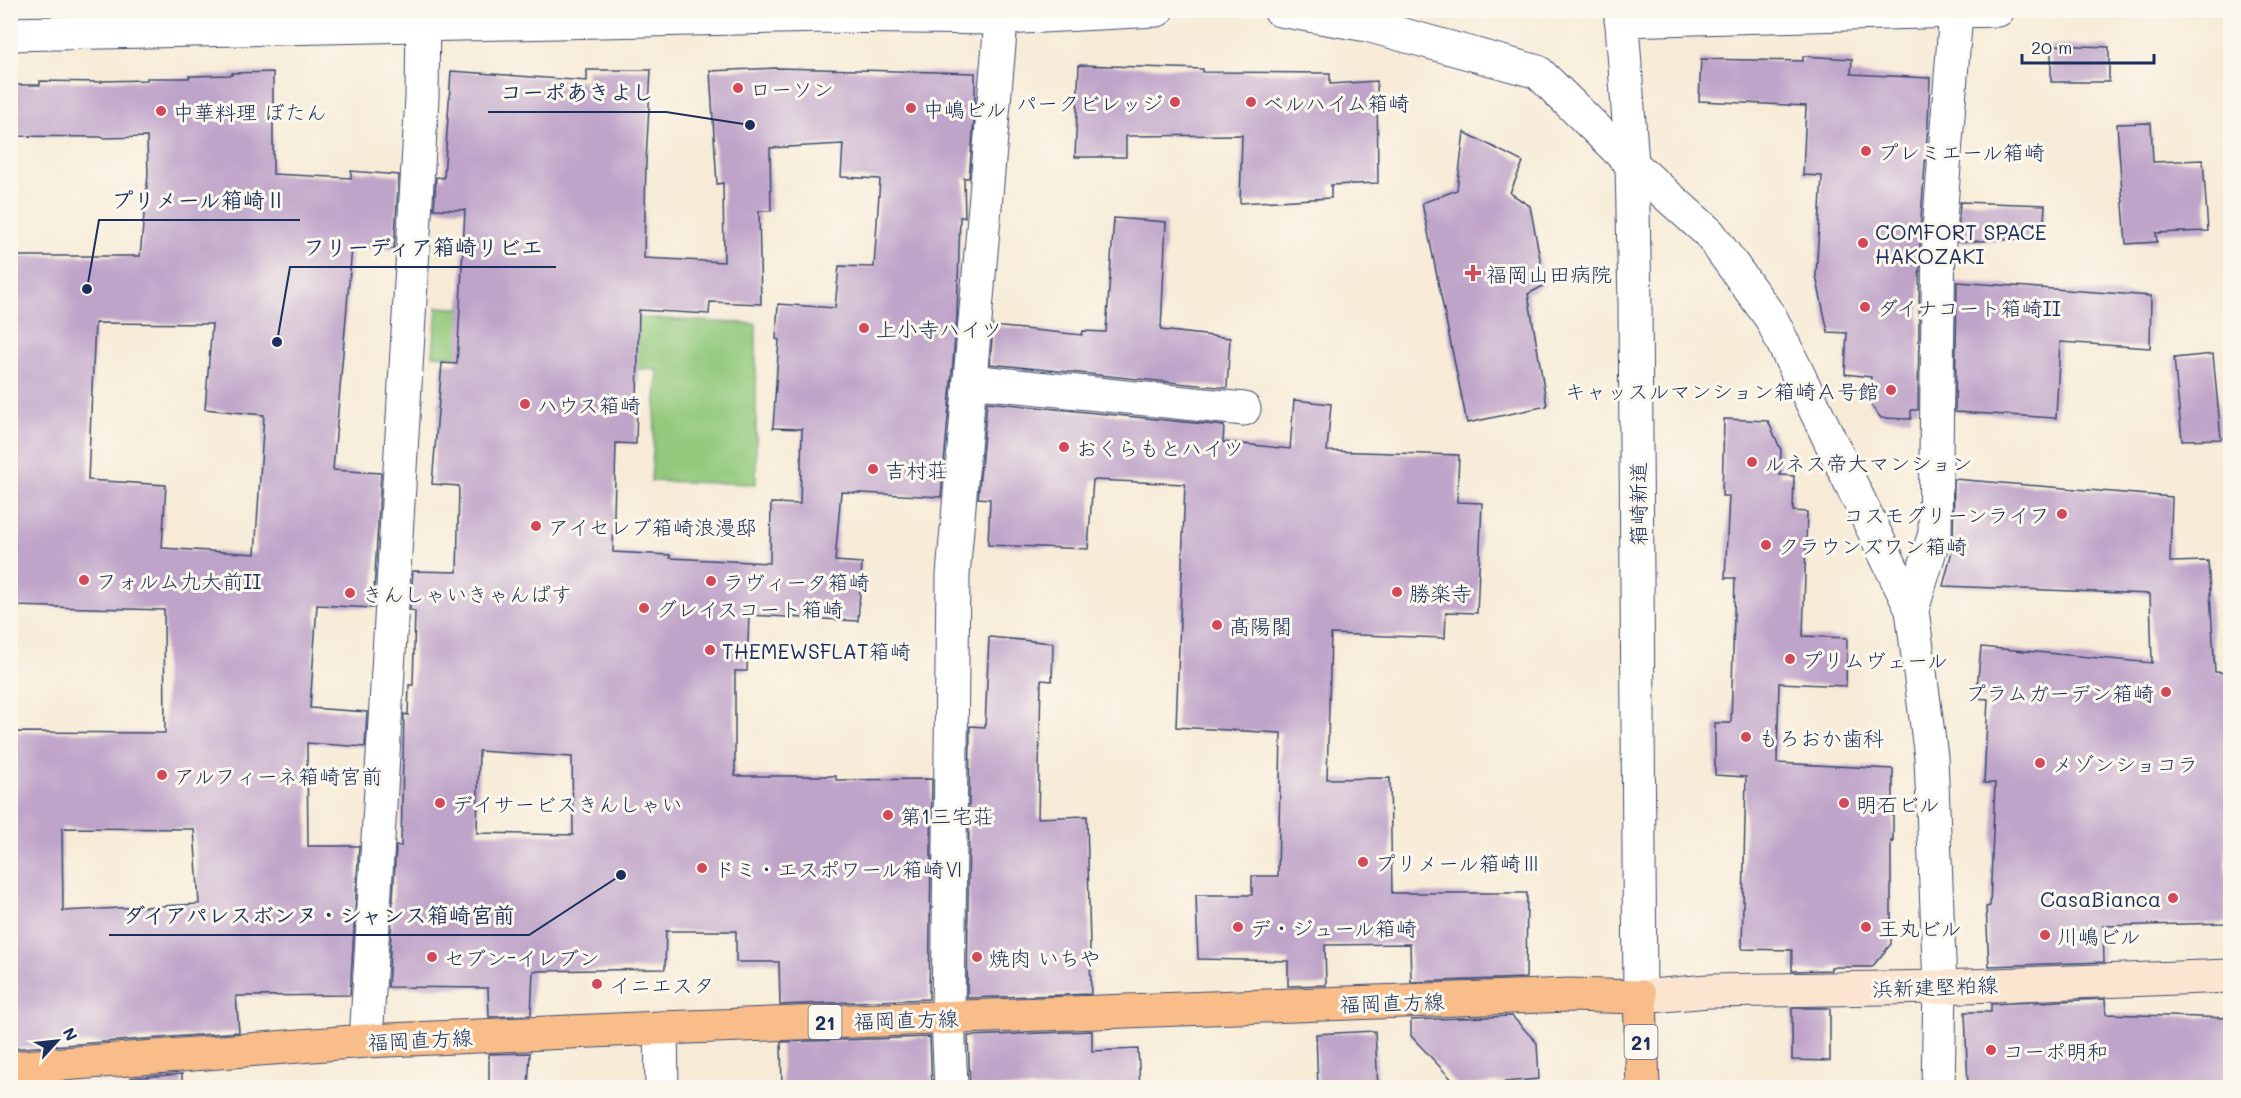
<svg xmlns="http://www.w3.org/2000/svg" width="2241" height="1098" viewBox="0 0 2241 1098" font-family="Mali,'Klee One',sans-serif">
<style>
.green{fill:#92c97c;stroke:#567c6d;stroke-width:1.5}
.building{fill:#bfa4c9;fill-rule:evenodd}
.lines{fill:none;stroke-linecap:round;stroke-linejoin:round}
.minor-casing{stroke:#3c4b70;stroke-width:35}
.tertiary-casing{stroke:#3c4b70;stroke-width:35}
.secondary-casing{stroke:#3c4b70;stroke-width:35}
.primary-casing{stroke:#3c4b70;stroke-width:35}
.minor{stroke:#fff;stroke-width:33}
.tertiary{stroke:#fff;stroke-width:33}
.secondary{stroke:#fce5d0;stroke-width:33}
.primary{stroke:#f8bd89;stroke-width:33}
.poi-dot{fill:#d1495b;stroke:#fbf7ec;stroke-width:2}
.labels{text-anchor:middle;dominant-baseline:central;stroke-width:6;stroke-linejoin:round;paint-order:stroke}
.shield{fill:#fbf7ec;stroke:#5e6b89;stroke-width:1.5}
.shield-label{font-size:20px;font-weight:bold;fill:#1b2f5e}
.poi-label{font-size:21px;fill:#1b2f5e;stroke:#fbf7ec;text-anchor:start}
.street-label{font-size:21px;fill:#1b2f5e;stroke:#fbf7ec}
.leader{fill:none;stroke:#1b2f5e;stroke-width:2}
.callout-dot{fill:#1b2f5e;stroke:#fbf7ec;stroke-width:2}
.callout-label{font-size:22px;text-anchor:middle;font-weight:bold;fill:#1b2f5e;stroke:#fbf7ec;stroke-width:6;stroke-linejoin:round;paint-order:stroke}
</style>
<rect width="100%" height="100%" fill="#fbf7ec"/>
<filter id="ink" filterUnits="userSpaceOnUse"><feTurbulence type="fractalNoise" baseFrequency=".0167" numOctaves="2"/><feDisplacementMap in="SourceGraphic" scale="12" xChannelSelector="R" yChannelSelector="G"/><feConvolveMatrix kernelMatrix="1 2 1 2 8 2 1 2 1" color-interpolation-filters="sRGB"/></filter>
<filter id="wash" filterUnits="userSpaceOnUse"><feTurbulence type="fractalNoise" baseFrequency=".008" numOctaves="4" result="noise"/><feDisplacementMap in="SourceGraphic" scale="24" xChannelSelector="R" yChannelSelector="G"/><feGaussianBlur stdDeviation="1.35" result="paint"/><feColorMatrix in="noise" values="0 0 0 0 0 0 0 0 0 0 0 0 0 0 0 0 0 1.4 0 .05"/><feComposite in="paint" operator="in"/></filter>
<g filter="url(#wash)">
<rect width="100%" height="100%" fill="#f7ebd7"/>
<path class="green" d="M 437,307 L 756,324 L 756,484 L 651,481 L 658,370 L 433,355 Z"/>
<g id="blocks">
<g class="building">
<path d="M 2051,45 L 2109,47 L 2109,82 L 2051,82 Z"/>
<path d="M 1803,56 L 1852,59 L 1851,74 L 1930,78 L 1928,124 L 1920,231 L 1918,410 L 1911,410 L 1911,419 L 1881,418 L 1869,403 L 1871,377 L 1845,374 L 1847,333 L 1828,332 L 1816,276 L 1822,176 L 1803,175 L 1806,106 L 1699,101 L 1701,59 L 1803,61 Z"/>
<path d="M 1079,65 L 1203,69 L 1203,72 L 1330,73 L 1330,84 L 1377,81 L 1378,183 L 1331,185 L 1331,198 L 1240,203 L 1242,135 L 1126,136 L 1126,157 L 1075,157 Z"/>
<path d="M 777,68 L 975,73 L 975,109 L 969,178 L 964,178 L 965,217 L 960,217 L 957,316 L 941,497 L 841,492 L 835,561 L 862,563 L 858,621 L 749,615 L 747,671 L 735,671 L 735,776 L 836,776 L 836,780 L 932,779 L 929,999 L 780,1005 L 779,962 L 736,962 L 736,931 L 666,931 L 665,969 L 533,971 L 531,1015 L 489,1017 L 488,988 L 388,987 L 396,846 L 401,846 L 404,714 L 408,715 L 409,685 L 413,685 L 415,611 L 410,610 L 413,571 L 457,572 L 459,486 L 432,484 L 442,363 L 457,364 L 465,210 L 434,209 L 436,177 L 444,178 L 451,71 L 587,81 L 587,70 L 651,70 L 646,161 L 644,258 L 724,262 L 723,183 L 717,184 L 710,71 ZM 843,144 L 841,177 L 880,179 L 874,267 L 839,266 L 835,308 L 778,304 L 776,339 L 779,340 L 773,428 L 802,429 L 800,504 L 771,503 L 770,563 L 670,558 L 670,555 L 613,552 L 616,443 L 636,444 L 639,310 L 709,314 L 710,302 L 761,304 L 759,211 L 771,211 L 770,148 ZM 479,751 L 572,757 L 573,835 L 477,833 Z"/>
<path d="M 273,72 L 273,174 L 351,178 L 351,171 L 399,175 L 394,249 L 352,247 L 333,470 L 381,473 L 373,608 L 317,605 L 310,708 L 367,712 L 365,747 L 307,743 L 308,846 L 359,846 L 350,995 L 236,996 L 239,1032 L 10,1049 L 10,827 L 15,827 L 16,732 L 165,733 L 164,610 L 14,606 L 15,544 L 10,544 L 10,256 L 140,256 L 148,175 L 147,137 L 103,138 L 103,137 L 10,136 L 10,85 L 40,85 L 40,81 L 102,82 L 102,81 L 147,80 L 147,78 L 189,78 L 189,76 L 232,75 L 232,73 ZM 95,323 L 212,324 L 205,409 L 264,415 L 255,554 L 162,548 L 166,485 L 88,480 ZM 62,828 L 194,829 L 199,904 L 63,911 Z"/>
<path d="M 2151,123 L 2153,162 L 2203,160 L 2208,231 L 2156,233 L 2157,242 L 2126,244 L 2117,124 Z"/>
<path d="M 1464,132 L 1523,162 L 1510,193 L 1530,206 L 1545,285 L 1528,294 L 1547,406 L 1467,423 L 1422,203 L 1457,190 Z"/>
<path d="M 1960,202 L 2045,205 L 2043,238 L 1958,242 Z"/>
<path d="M 1114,218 L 1166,222 L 1161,330 L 1230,338 L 1227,388 L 990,364 L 993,326 L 1082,335 L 1083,331 L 1106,332 Z"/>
<path d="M 1957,282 L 2151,296 L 2150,348 L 2060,342 L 2056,418 L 1955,412 Z"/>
<path d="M 2213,354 L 2221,439 L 2182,440 L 2174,358 Z"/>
<path d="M 1294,400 L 1331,404 L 1327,451 L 1459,455 L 1457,502 L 1482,503 L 1477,613 L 1446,612 L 1445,638 L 1331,634 L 1327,779 L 1390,778 L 1392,893 L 1527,893 L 1526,978 L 1411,982 L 1410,944 L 1325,945 L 1326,985 L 1288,986 L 1288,961 L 1198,959 L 1196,895 L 1252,895 L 1252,876 L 1278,876 L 1281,733 L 1176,727 L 1185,484 L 1093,480 L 1088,549 L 988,545 L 990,499 L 978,498 L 987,402 L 1224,426 L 1223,442 L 1290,449 Z"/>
<path d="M 1724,419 L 1768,421 L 1781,450 L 1780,475 L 1794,476 L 1793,511 L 1807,512 L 1803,636 L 1847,638 L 1846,686 L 1779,683 L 1777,763 L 1893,769 L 1893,842 L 1891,841 L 1891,944 L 1872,967 L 1831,967 L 1831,970 L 1792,971 L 1792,950 L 1742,949 L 1746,777 L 1715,775 L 1715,723 L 1731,723 L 1735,578 L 1725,578 L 1729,496 L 1722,496 Z"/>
<path d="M 1954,479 L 2172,497 L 2170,562 L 2208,561 L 2215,672 L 2230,673 L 2230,819 L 2226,819 L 2226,923 L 2103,926 L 2104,962 L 1989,966 L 1986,907 L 1990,906 L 1995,783 L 1984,783 L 1988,699 L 1976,698 L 1981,647 L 2152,663 L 2150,594 L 1943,586 L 1953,547 Z"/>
<path d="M 989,637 L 1053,643 L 1052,681 L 1041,680 L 1038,818 L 1087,816 L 1091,994 L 967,998 L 970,726 L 985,727 Z"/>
<path d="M 2105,999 L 2106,1014 L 2230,1018 L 2230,1088 L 1968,1088 L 1965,1012 L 1991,1012 L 1991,1004 Z"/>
<path d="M 1792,1008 L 1830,1008 L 1830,1061 L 1792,1060 Z"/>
<path d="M 1512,1016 L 1537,1043 L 1539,1079 L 1458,1086 L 1411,1036 L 1411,1020 Z"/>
<path d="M 1092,1031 L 1092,1051 L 1138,1049 L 1140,1088 L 970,1088 L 968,1036 Z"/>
<path d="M 1375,1031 L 1378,1088 L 1318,1088 L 1316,1034 Z"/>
<path d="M 930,1037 L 932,1088 L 782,1088 L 781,1042 Z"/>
<path d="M 530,1053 L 528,1088 L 489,1088 L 489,1054 Z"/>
<path d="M 182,1074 L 182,1088 L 131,1088 L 131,1078 Z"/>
</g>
</g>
</g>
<g filter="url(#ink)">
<use href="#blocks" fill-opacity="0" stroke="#3c4b70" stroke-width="1.5"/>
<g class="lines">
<defs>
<g id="minor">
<path d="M 1621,20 L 1998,10"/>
<path d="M 970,381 L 1244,409"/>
<path d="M 1912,610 L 1935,533 L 1939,231 L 1956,12"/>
<path d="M 661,1028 L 662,1088"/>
<path d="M 366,1041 L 422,98 L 423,10"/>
<path d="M 951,1088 L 948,1018 L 953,575 L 1002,10"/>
<path d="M 1938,1088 L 1940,987"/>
</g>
<g id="tertiary">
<path d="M 1280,10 L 1367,25 L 1538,72 L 1632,164 L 1709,233 L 1771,318 L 1912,610 L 1931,757 L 1940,987"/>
<path d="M 1621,10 L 1632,164 L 1635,302 L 1640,997"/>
<path d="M 10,34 L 825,16 L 1002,18 L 1157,10"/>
</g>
<path id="secondary" d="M 1640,997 L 1708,991 L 1940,987 L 2230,976"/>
<path id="primary" d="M 10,1068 L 366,1041 L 661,1028 L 1569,995 L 1640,997 L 1643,1088"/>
</defs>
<use href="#minor" class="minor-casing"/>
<use href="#tertiary" class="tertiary-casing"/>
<use href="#secondary" class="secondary-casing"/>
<use href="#primary" class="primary-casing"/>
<use href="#minor" class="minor"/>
<use href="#tertiary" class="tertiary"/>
<use href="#secondary" class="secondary"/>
<use href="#primary" class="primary"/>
</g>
</g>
<g class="poi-dot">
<circle cx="738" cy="88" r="6"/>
<circle cx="1175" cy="102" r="6"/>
<circle cx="1251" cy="102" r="6"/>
<circle cx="911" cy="108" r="6"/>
<circle cx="161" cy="111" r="6"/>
<circle cx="1866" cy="151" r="6"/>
<circle cx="1863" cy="243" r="6"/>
<path d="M1470 264h6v6h6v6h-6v6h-6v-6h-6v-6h6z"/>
<circle cx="1865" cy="307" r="6"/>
<circle cx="864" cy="328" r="6"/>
<circle cx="1891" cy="390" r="6"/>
<circle cx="525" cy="404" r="6"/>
<circle cx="1064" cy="447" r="6"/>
<circle cx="1752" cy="462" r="6"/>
<circle cx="873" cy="469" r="6"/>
<circle cx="2062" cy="514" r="6"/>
<circle cx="536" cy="526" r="6"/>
<circle cx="1766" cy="545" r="6"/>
<circle cx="84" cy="580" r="6"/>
<circle cx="711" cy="581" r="6"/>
<circle cx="1397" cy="592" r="6"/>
<circle cx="350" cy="593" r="6"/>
<circle cx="644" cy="608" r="6"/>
<circle cx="1217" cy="625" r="6"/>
<circle cx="710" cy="650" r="6"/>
<circle cx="1790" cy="659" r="6"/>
<circle cx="2166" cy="692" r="6"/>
<circle cx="1746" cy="737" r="6"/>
<circle cx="2040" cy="763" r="6"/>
<circle cx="162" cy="775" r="6"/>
<circle cx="440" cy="803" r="6"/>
<circle cx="1844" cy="803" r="6"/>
<circle cx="888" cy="815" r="6"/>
<circle cx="1363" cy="862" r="6"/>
<circle cx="702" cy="868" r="6"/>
<circle cx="2173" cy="898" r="6"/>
<circle cx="1238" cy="927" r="6"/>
<circle cx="1866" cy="927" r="6"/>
<circle cx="2045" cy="935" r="6"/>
<circle cx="432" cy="957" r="6"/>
<circle cx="977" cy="957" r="6"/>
<circle cx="597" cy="984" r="6"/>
<circle cx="1991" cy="1050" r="6"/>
</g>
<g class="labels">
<g class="shield">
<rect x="808.5" y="1005" width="33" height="34" rx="4.5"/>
<rect x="1624.5" y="1025" width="33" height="34" rx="4.5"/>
</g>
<g class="shield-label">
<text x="825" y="1022">21</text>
<text x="1641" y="1042">21</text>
</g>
<g class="poi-label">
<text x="750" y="88">ローソン</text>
<text x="1163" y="102" text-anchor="end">パークビレッジ</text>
<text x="1263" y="102">ベルハイム箱崎</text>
<text x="923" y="108">中嶋ビル</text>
<text x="173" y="111">中華料理 ぼたん</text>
<text x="1878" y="151">プレミエール箱崎</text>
<text x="1875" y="231">COMFORT SPACE<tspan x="1875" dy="24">HAKOZAKI</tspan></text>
<text x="1486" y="273">福岡山田病院</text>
<text x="1877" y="307">ダイナコート箱崎II</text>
<text x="876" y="328">上小寺ハイツ</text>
<text x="1879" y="390" text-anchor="end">キャッスルマンション箱崎Ａ号館</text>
<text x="537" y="404">ハウス箱崎</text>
<text x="1076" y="447">おくらもとハイツ</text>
<text x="1764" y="462">ルネス帝大マンション</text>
<text x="885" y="469">吉村荘</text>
<text x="2050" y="514" text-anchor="end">コスモグリーンライフ</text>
<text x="548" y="526">アイセレブ箱崎浪漫邸</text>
<text x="1778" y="545">クラウンズワン箱崎</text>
<text x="96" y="580">フォルム九大前II</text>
<text x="723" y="581">ラヴィータ箱崎</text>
<text x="1409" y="592">勝楽寺</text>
<text x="362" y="593">きんしゃいきゃんぱす</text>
<text x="656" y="608">グレイスコート箱崎</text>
<text x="1229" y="625">髙陽閣</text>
<text x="722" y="650">THEMEWSFLAT箱崎</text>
<text x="1802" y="659">プリムヴェール</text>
<text x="2154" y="692" text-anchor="end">プラムガーデン箱崎</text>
<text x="1758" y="737">もろおか歯科</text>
<text x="2052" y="763">メゾンショコラ</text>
<text x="174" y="775">アルフィーネ箱崎宮前</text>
<text x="452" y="803">デイサービスきんしゃい</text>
<text x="1856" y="803">明石ビル</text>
<text x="900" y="815">第1三宅荘</text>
<text x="1375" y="862">プリメール箱崎Ⅲ</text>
<text x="714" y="868">ドミ・エスポワール箱崎Ⅵ</text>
<text x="2161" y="898" text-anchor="end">CasaBianca</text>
<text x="1250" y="927">デ・ジュール箱崎</text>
<text x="1878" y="927">王丸ビル</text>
<text x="2057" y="935">川嶋ビル</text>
<text x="444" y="957">セブン-イレブン</text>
<text x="989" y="957">焼肉 いちや</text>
<text x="609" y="984">イニエスタ</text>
<text x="2003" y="1050">コーポ明和</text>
</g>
<g class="street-label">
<text transform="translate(1637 504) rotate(-90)">箱崎新道</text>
<text transform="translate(1935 986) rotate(-2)">浜新建堅粕線</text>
<text transform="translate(1392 1002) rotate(-2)">福岡直方線</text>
<text transform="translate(906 1019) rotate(-2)">福岡直方線</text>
<text transform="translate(420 1039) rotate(-3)">福岡直方線</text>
</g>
</g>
<path class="leader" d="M750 125L666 112H488M87 289L99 220H300M277 342L290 267H556M621 875L529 935H109"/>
<g class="callout-dot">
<circle cx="750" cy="125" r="6"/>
<circle cx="87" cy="289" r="6"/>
<circle cx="277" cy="342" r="6"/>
<circle cx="621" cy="875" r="6"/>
</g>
<g class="callout-label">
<text x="577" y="100">コーポあきよし</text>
<text x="199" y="208">プリメール箱崎Ⅱ</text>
<text x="423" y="255">フリーディア箱崎リビエ</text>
<text x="319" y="923">ダイアパレスボンヌ・シャンス箱崎宮前</text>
</g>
<rect width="2241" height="1098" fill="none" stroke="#fbf7ec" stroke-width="36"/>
<g transform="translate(57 1041) rotate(63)" stroke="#fbf7ec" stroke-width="4.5" paint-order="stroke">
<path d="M0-4.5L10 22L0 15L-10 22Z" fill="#1b2f5e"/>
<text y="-9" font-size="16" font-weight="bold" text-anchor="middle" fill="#1b2f5e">N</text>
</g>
<path d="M2022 54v9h132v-9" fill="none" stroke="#1b2f5e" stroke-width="3"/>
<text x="2031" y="54" font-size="18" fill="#1b2f5e" stroke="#fbf7ec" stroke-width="4.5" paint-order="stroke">20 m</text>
</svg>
